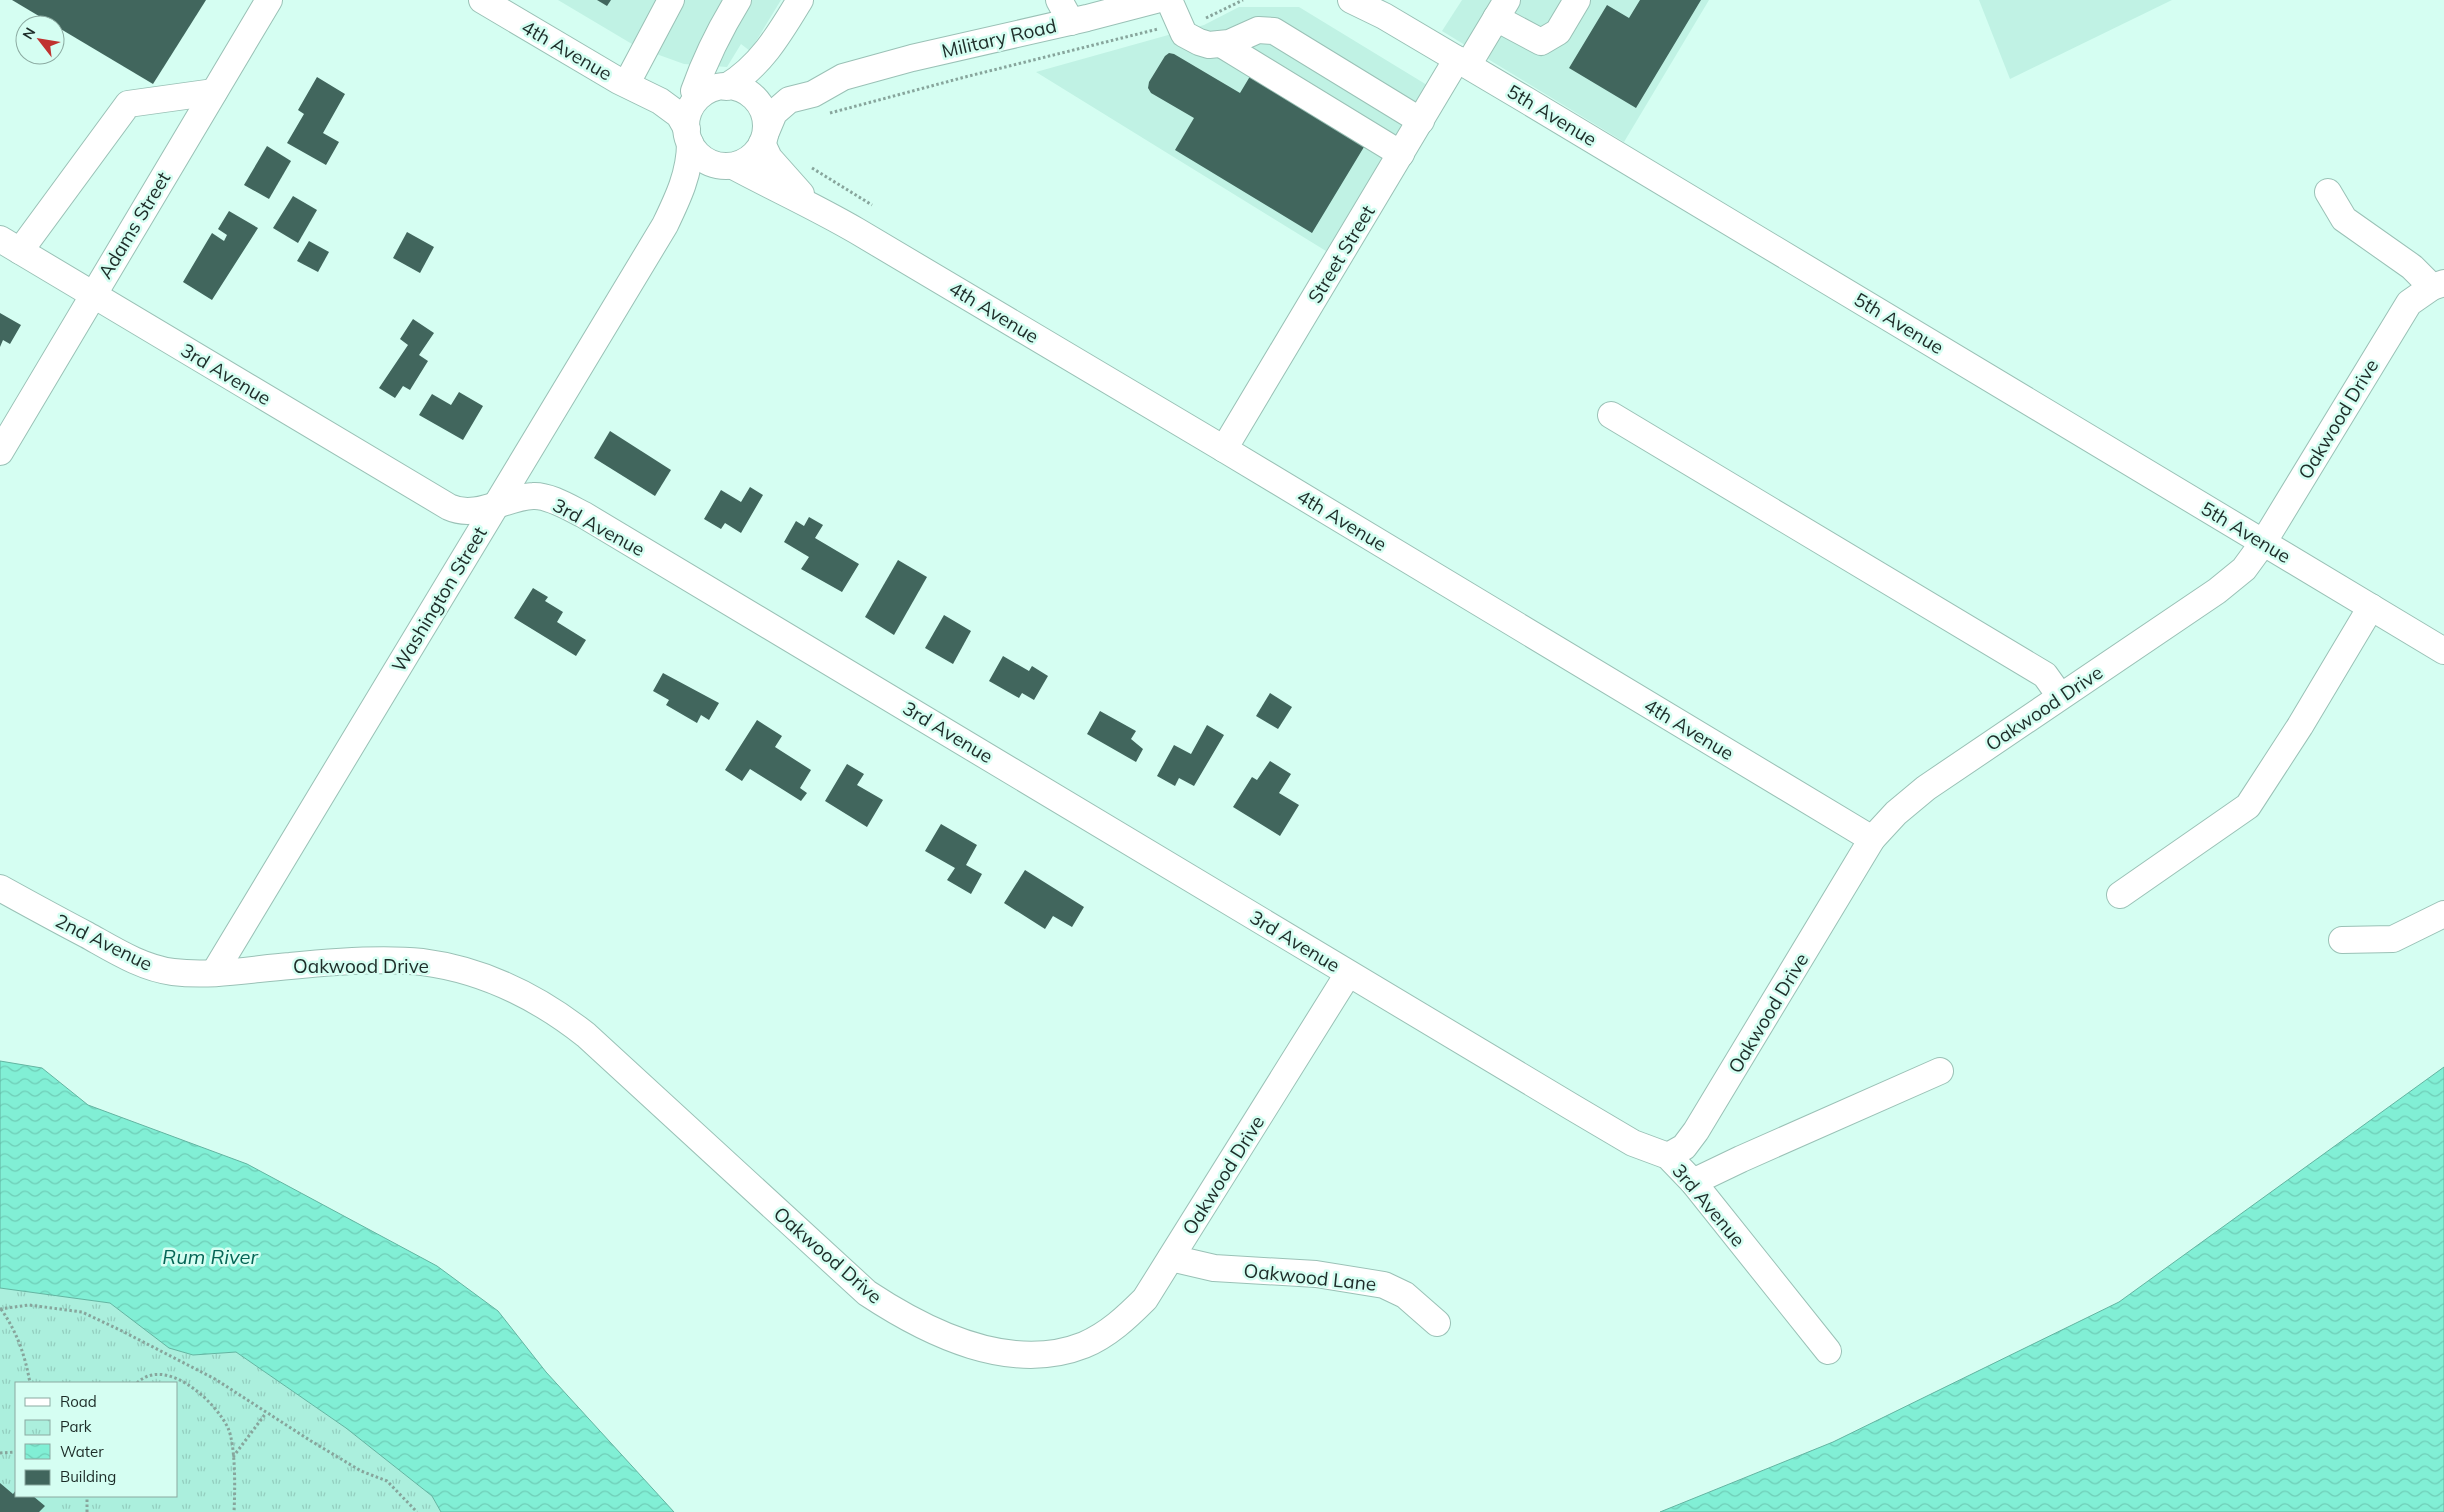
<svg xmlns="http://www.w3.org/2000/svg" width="2444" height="1512" viewBox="0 0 2444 1512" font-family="Mulish,sans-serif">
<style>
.built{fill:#c0f2e4}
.park{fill:url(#park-tufts);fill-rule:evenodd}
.water{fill:url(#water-waves);stroke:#63b4a1}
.building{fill:#41665d}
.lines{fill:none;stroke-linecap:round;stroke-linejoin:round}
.minor-casing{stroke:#9ac1b6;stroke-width:28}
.path{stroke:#87a59c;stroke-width:3;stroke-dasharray:2.5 2.5;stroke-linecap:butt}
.minor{stroke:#fff;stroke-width:26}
.labels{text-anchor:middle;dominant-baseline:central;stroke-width:5;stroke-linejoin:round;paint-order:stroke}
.street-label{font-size:19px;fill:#1d2c28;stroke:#d5fef2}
.water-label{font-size:20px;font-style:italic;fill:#046555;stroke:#d5fef2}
</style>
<defs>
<pattern id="park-tufts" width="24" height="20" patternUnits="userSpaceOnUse" patternTransform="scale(1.25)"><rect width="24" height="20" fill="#abefdd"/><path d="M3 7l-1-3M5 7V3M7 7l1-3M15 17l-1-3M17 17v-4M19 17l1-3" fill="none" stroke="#93cdbe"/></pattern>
<pattern id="water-waves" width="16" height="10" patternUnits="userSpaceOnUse" patternTransform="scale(1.25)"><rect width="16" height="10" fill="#81efd5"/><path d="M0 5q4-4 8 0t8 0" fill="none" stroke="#6fcdb7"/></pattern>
</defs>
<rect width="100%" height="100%" fill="#d5fef2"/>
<g class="built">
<path d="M 558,0 L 781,0 L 750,51 L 741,44 L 727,67 L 684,64 L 637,47 Z"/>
<path d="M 1462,0 L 1709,0 L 1624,142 L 1442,31 Z"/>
<path d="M 1979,0 L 2172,0 L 2010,79 Z"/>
<path d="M 1239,7 L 1299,7 L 1427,85 L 1326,251 L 1036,72 L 1204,25 Z"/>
</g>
<path class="park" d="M 0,1288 L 110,1303 L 169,1348 L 193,1355 L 236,1352 L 346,1428 L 432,1496 L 441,1512 L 0,1512 ZM 16,1383 L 176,1383 L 176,1496 L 16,1496 Z"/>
<g class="water">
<path d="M 0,1061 L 42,1068 L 88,1105 L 247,1164 L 437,1266 L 498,1311 L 546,1372 L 674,1512 L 441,1512 L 432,1496 L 346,1428 L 236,1352 L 193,1355 L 169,1348 L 110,1303 L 0,1288 Z"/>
<path d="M 2444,1067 L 2444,1512 L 1660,1512 L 1833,1442 L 2119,1302 Z"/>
</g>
<g class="building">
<path d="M 12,0 L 206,0 L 153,84 Z"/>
<path d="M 597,0 L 611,0 L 607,6 Z"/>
<path d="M 1640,0 L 1701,0 L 1636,108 L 1569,68 L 1607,5 L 1629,18 Z"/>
<path d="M 1169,53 L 1174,54 L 1240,93 L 1252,73 L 1367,142 L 1312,233 L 1175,150 L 1194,118 L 1151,93 L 1148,88 L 1149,82 L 1165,56 Z"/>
<path d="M 317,77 L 345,94 L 323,133 L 339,142 L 326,165 L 287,143 L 304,114 L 298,110 Z"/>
<path d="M 267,146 L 291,161 L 269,199 L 244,185 Z"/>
<path d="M 293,196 L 317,210 L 298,243 L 273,228 Z"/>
<path d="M 229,211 L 258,228 L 212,300 L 183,282 L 212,233 L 224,241 L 227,235 L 218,229 Z"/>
<path d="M 407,232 L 434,247 L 420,273 L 393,258 Z"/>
<path d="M 309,241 L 329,252 L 318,272 L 297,261 Z"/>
<path d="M 0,313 L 21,325 L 10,344 L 3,340 L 0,347 Z"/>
<path d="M 413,319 L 434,333 L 419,355 L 428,361 L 410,390 L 403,386 L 395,398 L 379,388 L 408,345 L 400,339 Z"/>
<path d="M 459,392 L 483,406 L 463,440 L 419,415 L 432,394 L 451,405 Z"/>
<path d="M 610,431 L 671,470 L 655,496 L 594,458 Z"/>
<path d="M 750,487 L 763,495 L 741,533 L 725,523 L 721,529 L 704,519 L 721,490 L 741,502 Z"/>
<path d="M 809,517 L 823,525 L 815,538 L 859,564 L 842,592 L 801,569 L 809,557 L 784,542 L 796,521 L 804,526 Z"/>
<path d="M 898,560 L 927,577 L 894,635 L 865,617 Z"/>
<path d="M 533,588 L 548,597 L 545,601 L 563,612 L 557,622 L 586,640 L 576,656 L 514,618 Z"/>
<path d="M 944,615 L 971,631 L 953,664 L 925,648 Z"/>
<path d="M 1003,656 L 1029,671 L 1032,666 L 1048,676 L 1034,700 L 1022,693 L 1019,698 L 989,681 Z"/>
<path d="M 663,673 L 719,703 L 709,720 L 701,715 L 697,723 L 666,705 L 669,700 L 653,691 Z"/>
<path d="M 1270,693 L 1292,707 L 1278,729 L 1256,716 Z"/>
<path d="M 1100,711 L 1136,731 L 1131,739 L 1143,749 L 1136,762 L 1087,734 Z"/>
<path d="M 757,720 L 782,736 L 775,747 L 811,770 L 800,788 L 807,793 L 801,801 L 750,769 L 742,781 L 725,770 Z"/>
<path d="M 1207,725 L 1224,735 L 1194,786 L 1179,778 L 1175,786 L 1157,776 L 1174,745 L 1191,754 Z"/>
<path d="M 1270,761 L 1291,774 L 1279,793 L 1299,805 L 1280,836 L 1233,807 L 1252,777 L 1257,780 Z"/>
<path d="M 847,764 L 864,774 L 857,785 L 883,800 L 867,827 L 825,801 Z"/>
<path d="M 941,824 L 977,845 L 966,865 L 982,874 L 971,894 L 947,880 L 955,868 L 925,851 Z"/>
<path d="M 1025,870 L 1084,907 L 1072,927 L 1053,916 L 1045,929 L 1004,903 Z"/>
<path d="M 0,1483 L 13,1494 L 16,1490 L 16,1496 L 33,1496 L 45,1506 L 39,1512 L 0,1512 Z"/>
</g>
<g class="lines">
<defs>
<g id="minor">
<path d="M 482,0 L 619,81 L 660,101 L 679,115 L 687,129"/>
<path d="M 1059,0 L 1071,22"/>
<path d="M 1169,0 L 1184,34 L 1199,42 L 1209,45 L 1229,43 L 1258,30 L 1274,31 L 1421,121"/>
<path d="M 1351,0 L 1384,16 L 1526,100 L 2444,651"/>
<path d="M 1496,18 L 1541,42 L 1558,32 L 1577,0"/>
<path d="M 1221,44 L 1401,154"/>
<path d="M 1468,65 L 1507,0"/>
<path d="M 627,83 L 671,0"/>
<circle cx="726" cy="126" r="40"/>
<path d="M 726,87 C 761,66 780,33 800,0"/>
<path d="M 694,91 C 706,57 719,31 738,0"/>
<path d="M 766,132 L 774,113 L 789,100 L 813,94 L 843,77 L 912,58 L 1087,18 L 1156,0"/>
<path d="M 762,143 L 769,158 L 801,194"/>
<path d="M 733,166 C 774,188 816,207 857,231 L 1224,449 L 1872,839"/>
<path d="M 2328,192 L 2344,219 L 2412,267 L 2432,287"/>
<path d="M 0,239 L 449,507 C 477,520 505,497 533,496 C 549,495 570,508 584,515 L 1572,1107 L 1633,1143 L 1668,1156 L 1693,1182 L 1828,1351"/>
<path d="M 20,251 L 128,104 L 214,92"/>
<path d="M 1611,415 L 2045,675 L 2060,696"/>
<path d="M 1224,449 L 1457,59"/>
<path d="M 0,452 L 269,0"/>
<path d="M 0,888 C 29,904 58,920 87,935 C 114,950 142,968 173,972 C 211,977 252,969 290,966 C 328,962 385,958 422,962 C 484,970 538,997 586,1035 L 867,1293 C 929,1334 1011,1374 1084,1345 C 1108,1335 1127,1317 1145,1299 L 1348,974"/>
<path d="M 2120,895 L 2248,806 L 2300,726 L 2371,607"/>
<path d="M 2342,940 L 2393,939 L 2444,914"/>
<path d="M 214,973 L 665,225 C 678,198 690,173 690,143"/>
<path d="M 1668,1156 L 1684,1147 L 1696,1131 L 1872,839 L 1896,813 L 1926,788 L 2217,591 L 2244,569 L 2263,543 L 2409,303 L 2432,287 L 2444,283"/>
<path d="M 1693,1182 L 1741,1159 L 1940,1071"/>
<path d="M 1171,1258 L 1214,1268 L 1316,1274 L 1384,1285 L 1405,1295 L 1437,1323"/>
</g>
</defs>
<use href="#minor" class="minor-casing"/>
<g class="path">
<path d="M 1206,18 L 1243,0"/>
<path d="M 830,113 L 965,77 L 1158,29"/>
<path d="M 812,168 L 872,205"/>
<path d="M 0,1309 L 29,1305 L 82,1312 L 120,1330 L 215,1379 L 311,1441 L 361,1471 L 387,1481 L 417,1512"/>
<path d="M 1,1309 C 17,1332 25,1355 30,1383"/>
<path d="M 137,1383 C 166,1355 216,1402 228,1428 C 236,1446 235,1492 234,1512"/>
<path d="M 0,1453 L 16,1452"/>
<path d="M 233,1457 L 266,1413"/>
<path d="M 87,1512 L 87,1496"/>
</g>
<use href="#minor" class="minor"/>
</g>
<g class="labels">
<g class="street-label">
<text transform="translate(999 38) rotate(-13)">Military Road</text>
<text transform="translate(567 50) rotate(30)">4th Avenue</text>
<text transform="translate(1552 115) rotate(31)">5th Avenue</text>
<text transform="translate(134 225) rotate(-59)">Adams Street</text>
<text transform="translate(1341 254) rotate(-59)">Street Street</text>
<text transform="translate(994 312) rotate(31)">4th Avenue</text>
<text transform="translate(1899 323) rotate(31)">5th Avenue</text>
<text transform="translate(226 374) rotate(31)">3rd Avenue</text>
<text transform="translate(2338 419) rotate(-59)">Oakwood Drive</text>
<text transform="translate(1342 520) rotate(31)">4th Avenue</text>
<text transform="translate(599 527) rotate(28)">3rd Avenue</text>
<text transform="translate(2246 532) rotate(31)">5th Avenue</text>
<text transform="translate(439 599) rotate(-59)">Washington Street</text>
<text transform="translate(2044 708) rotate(-34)">Oakwood Drive</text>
<text transform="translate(1689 729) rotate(31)">4th Avenue</text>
<text transform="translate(948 732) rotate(31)">3rd Avenue</text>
<text transform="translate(1295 941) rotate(31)">3rd Avenue</text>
<text transform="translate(104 942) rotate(26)">2nd Avenue</text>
<text x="361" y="966">Oakwood Drive</text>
<text transform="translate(1768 1013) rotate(-59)">Oakwood Drive</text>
<text transform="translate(1223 1175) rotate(-58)">Oakwood Drive</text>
<text transform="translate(1709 1205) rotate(50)">3rd Avenue</text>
<text transform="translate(828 1255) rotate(41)">Oakwood Drive</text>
<text transform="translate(1310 1277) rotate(6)">Oakwood Lane</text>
</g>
<g class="water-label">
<text x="210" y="1256">Rum River</text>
</g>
</g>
<rect x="15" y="1382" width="162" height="115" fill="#d5fef2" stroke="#8baaa1"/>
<rect x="25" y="1398" width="25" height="8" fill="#ffffff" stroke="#8baaa1"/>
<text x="60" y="1407" font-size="15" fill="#1d2c28">Road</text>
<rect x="25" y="1420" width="25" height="15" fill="url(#park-tufts)" stroke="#8baaa1"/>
<text x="60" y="1432" font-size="15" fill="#1d2c28">Park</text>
<rect x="25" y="1444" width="25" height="15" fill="url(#water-waves)" stroke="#8baaa1"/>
<text x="60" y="1457" font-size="15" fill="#1d2c28">Water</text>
<rect x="25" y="1470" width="25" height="15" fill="#41665d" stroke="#8baaa1"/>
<text x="60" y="1482" font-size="15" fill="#1d2c28">Building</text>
<g transform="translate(40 40) rotate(301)"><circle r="24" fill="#d5fef2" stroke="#8baaa1"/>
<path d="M0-4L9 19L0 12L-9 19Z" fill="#c0312f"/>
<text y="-8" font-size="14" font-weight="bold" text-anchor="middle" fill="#1d2c28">N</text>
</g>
</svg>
